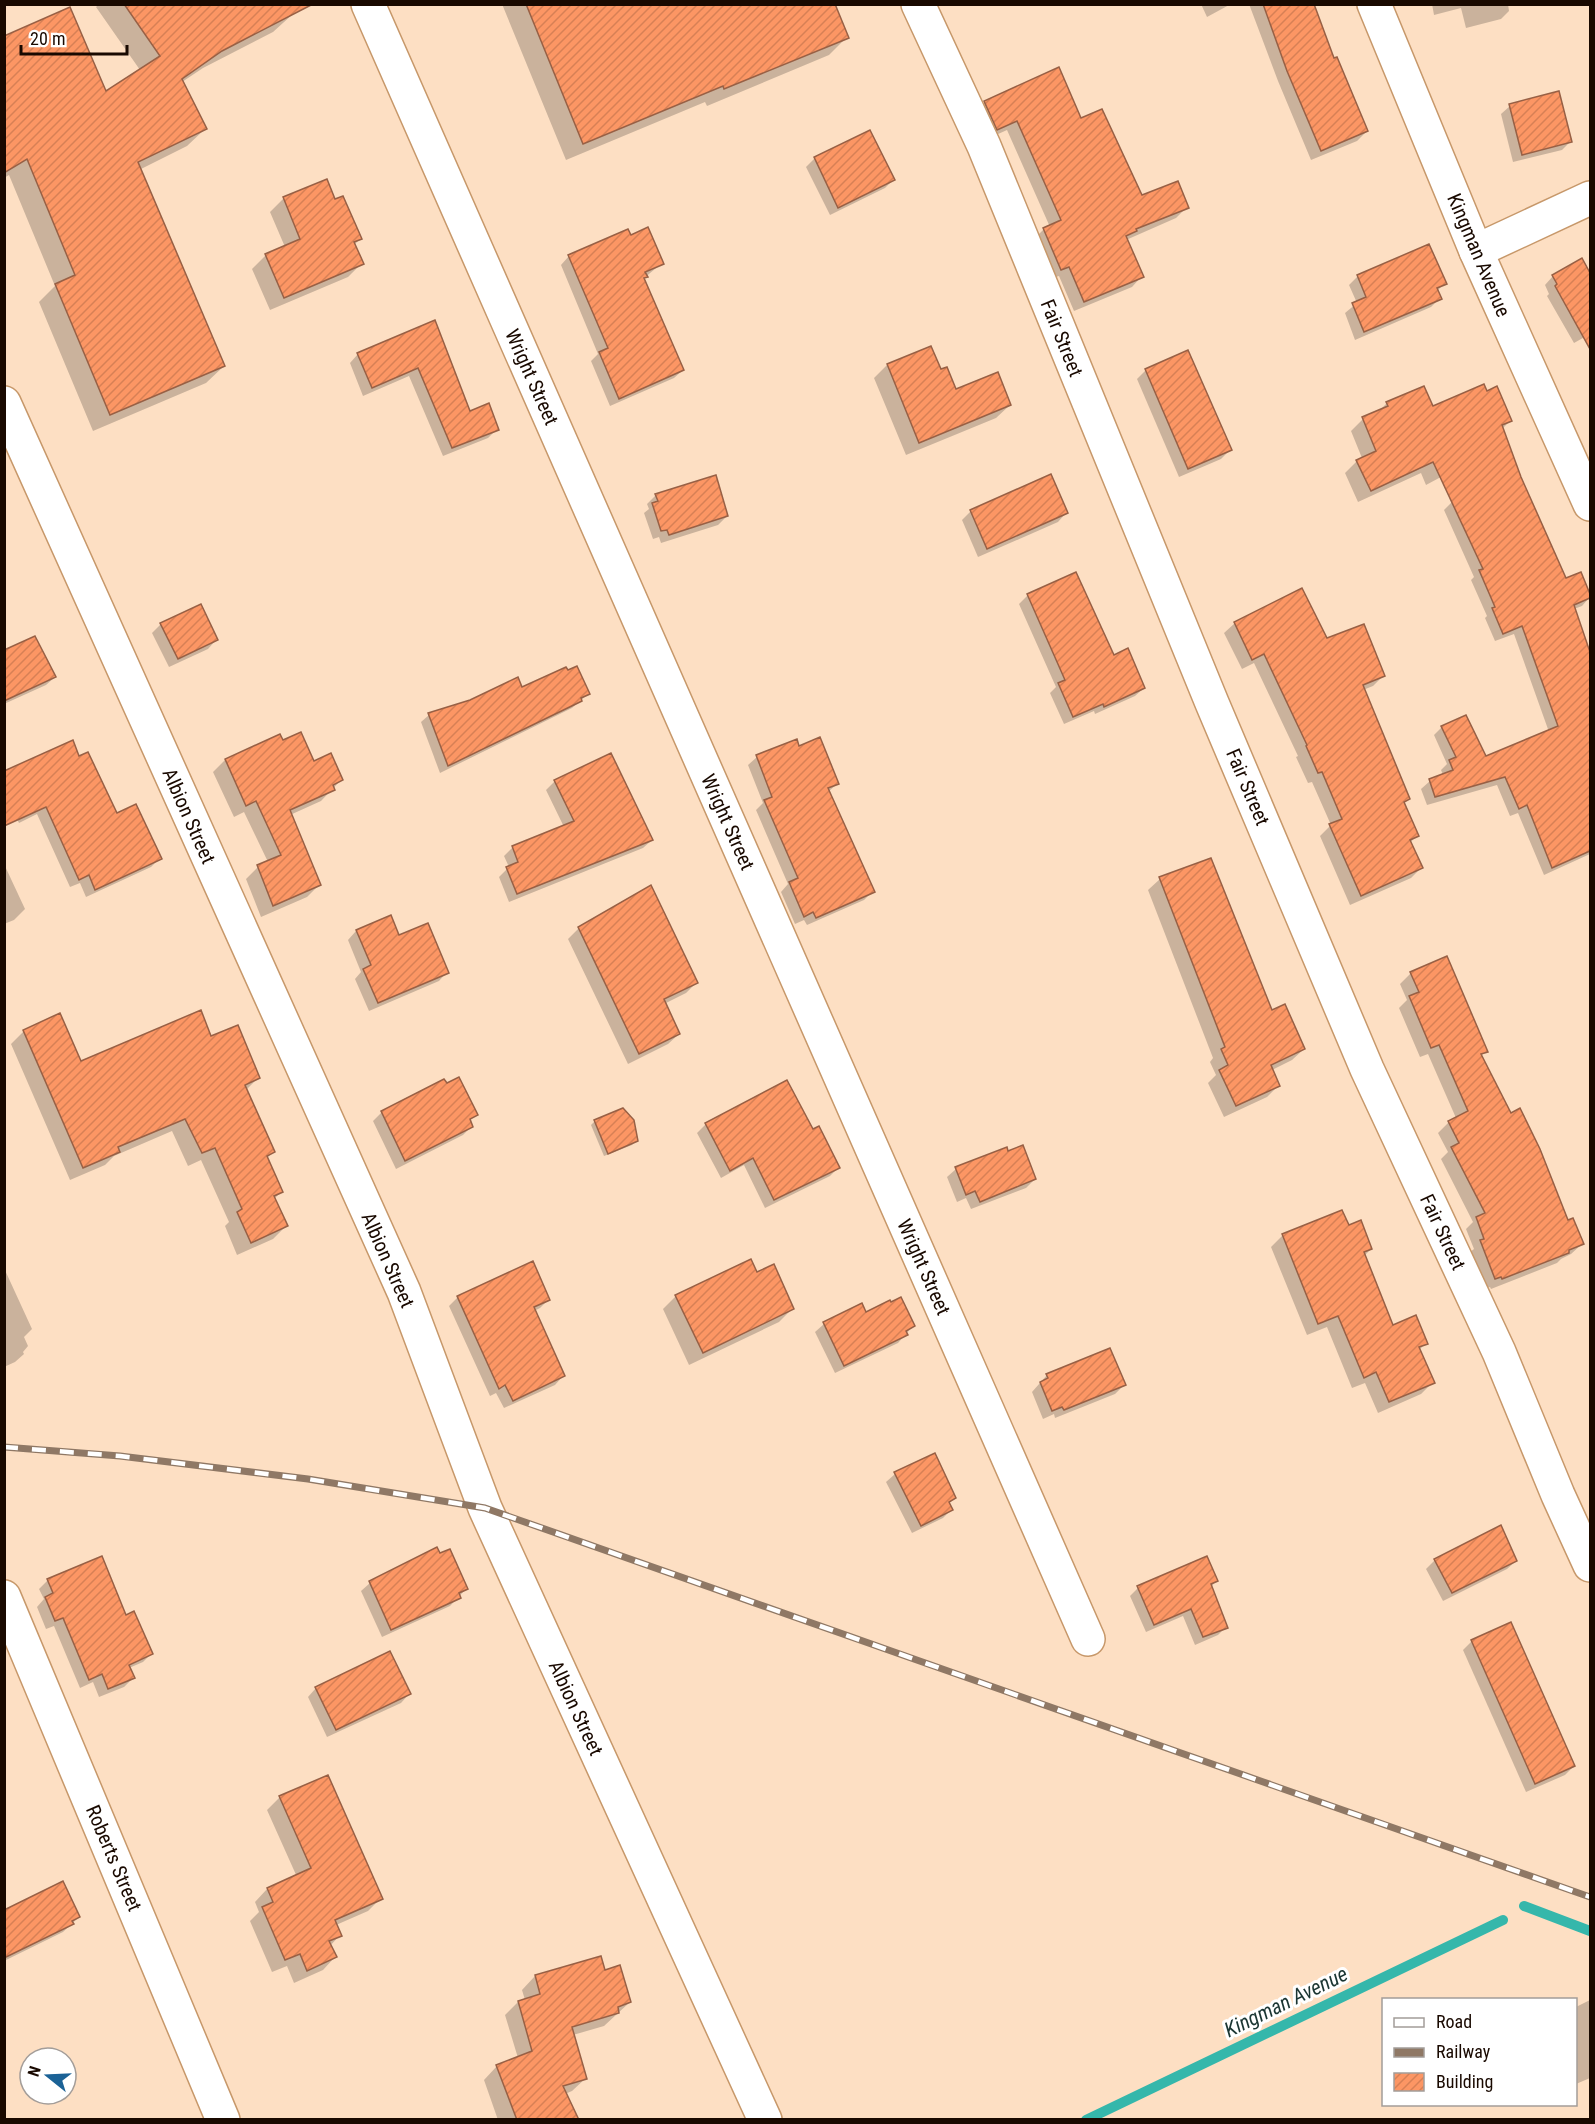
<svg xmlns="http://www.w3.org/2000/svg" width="1595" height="2124" viewBox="0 0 1595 2124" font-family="'Roboto Condensed',sans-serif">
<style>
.shadow{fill:#0003}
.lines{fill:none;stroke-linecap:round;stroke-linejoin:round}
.stream{stroke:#35b7ab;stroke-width:10}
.building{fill:url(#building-hatch);stroke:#986045;stroke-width:1.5}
.minor-casing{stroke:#c7986a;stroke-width:36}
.minor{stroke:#fff;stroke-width:33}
.rail-casing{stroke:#8f7865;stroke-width:7}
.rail{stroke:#fff;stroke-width:4.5;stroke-dasharray:14;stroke-linecap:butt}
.labels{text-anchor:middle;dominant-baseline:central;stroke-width:6;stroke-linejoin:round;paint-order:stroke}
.street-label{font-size:20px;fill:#190900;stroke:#fff}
.water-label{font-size:21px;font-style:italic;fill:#1a3532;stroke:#fff}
</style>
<defs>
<pattern id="building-hatch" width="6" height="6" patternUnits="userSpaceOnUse" patternTransform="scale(1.5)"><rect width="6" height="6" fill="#fc9664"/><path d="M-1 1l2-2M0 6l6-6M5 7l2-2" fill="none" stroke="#d78055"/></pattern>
</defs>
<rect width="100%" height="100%" fill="#fddfc3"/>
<g class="shadow">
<path d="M 99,4 L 304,4 L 273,32 L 203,68 L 182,82 L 205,129 L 187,146 L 139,170 L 224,366 L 206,383 L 93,431 L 39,302 L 55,286 L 9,175 L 4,178 L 4,38 L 106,93 L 140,70 L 96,7 Z"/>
<path d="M 502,4 L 833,4 L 847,37 L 829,55 L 707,106 L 705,102 L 566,160 Z"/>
<path d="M 1201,4 L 1231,4 L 1207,17 Z"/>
<path d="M 1249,4 L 1312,4 L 1333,60 L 1367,131 L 1357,141 L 1311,160 L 1278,81 Z"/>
<path d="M 1432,4 L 1508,4 L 1509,11 L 1501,19 L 1466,28 L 1461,8 L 1434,15 Z"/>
<path d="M 985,102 L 1081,120 L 1141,197 L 1187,207 L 1176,218 L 1126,240 L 1142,276 L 1132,287 L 1074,311 L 1059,276 L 1050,279 L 1033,240 L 1044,229 L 1050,227 L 1007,130 L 987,139 L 974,113 Z"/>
<path d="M 1510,106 L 1571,141 L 1562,150 L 1513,162 L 1501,114 Z"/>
<path d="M 815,158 L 893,180 L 885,188 L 830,215 L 806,167 Z"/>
<path d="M 326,181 L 334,201 L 360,239 L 354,245 L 362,263 L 348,277 L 270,310 L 252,269 L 266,255 L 285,247 L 270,212 L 283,199 Z"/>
<path d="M 630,236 L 662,263 L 643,279 L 683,370 L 674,378 L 610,406 L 591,361 L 598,354 L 561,265 L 569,256 Z"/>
<path d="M 1590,269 L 1590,334 L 1574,343 L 1547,296 L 1549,294 L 1545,285 L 1553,276 Z"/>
<path d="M 1358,276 L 1445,283 L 1437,291 L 1440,298 L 1431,307 L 1355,340 L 1345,313 L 1357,303 L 1349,285 Z"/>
<path d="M 434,321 L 469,413 L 497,429 L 488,438 L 443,456 L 409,376 L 363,396 L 350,363 L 358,354 Z"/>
<path d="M 930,348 L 940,371 L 955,391 L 1010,405 L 996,418 L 906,455 L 874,378 L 887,365 Z"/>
<path d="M 1146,370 L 1230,450 L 1221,459 L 1179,477 L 1137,379 Z"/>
<path d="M 1387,403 L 1432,408 L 1510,421 L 1502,429 L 1493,449 L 1426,485 L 1421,473 L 1358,502 L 1345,473 L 1357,461 L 1362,458 L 1351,431 L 1363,419 L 1379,411 Z"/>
<path d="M 656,495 L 727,516 L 718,525 L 661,543 L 659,537 L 653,539 L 644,513 L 649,509 L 647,504 Z"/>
<path d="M 1452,502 L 1565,580 L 1581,574 L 1590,597 L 1582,606 L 1574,609 L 1590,656 L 1590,854 L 1544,875 L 1518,813 L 1510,816 L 1497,785 L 1427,805 L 1421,789 L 1430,781 L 1443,775 L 1441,770 L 1447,764 L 1434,735 L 1442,727 L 1485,758 L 1549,732 L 1514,634 L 1495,641 L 1485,618 L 1487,616 L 1471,580 L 1474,577 L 1444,510 Z"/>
<path d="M 971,511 L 1066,513 L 1058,522 L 978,557 L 962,520 Z"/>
<path d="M 1028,595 L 1113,657 L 1144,688 L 1135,696 L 1095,714 L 1094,711 L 1064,724 L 1050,693 L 1056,687 L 1019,604 Z"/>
<path d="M 200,606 L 216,640 L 208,649 L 169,667 L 152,633 L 161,624 Z"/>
<path d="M 1235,623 L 1327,640 L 1383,676 L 1373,686 L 1363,690 L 1409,799 L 1403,804 L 1417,835 L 1410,843 L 1421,868 L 1411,878 L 1350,905 L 1320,836 L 1331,825 L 1312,782 L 1308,783 L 1296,757 L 1298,756 L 1254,663 L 1242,669 L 1224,633 Z"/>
<path d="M 4,652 L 55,677 L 46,685 L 4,704 Z"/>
<path d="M 521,689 L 588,694 L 572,708 L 440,773 L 421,722 L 429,715 Z"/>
<path d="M 279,736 L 282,742 L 341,780 L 321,801 L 290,815 L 319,885 L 307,897 L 261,917 L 246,879 L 258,867 L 268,862 L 244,812 L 234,817 L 213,772 L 225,760 Z"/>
<path d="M 799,748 L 837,784 L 828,792 L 873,891 L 864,900 L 807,925 L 804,920 L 795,924 L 781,892 L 788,884 L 756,810 L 763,803 L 748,765 L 757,757 Z"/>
<path d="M 610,755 L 652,840 L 643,848 L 509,902 L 499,877 L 509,867 L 504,856 L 513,847 L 564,827 L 546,790 L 555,781 Z"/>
<path d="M 79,758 L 116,815 L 160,858 L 151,867 L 86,897 L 80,883 L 70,887 L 37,814 L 19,823 L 4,792 Z"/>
<path d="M 4,864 L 25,909 L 14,920 L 4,924 Z"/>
<path d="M 1160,879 L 1304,1049 L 1292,1060 L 1272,1070 L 1279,1085 L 1267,1097 L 1224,1117 L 1208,1083 L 1216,1075 L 1210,1062 L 1213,1058 L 1148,890 Z"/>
<path d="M 390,917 L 398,937 L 447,972 L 439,981 L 369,1011 L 355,979 L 361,972 L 348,940 L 356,931 Z"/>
<path d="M 579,928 L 697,982 L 686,993 L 664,1004 L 679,1034 L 668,1044 L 628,1064 L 568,939 Z"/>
<path d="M 1411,973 L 1486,1051 L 1481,1056 L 1567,1222 L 1582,1244 L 1571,1254 L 1561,1259 L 1557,1263 L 1491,1289 L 1490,1287 L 1484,1289 L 1470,1252 L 1474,1249 L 1466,1229 L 1473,1222 L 1441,1159 L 1448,1152 L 1438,1133 L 1449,1122 L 1456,1118 L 1428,1054 L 1420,1057 L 1399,1008 L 1407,1000 L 1400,984 Z"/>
<path d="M 24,1031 L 80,1063 L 210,1038 L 258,1078 L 246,1090 L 273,1152 L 266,1159 L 281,1192 L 274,1199 L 286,1226 L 273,1239 L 237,1255 L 225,1226 L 229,1222 L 201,1160 L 188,1166 L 172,1131 L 114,1156 L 105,1165 L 70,1180 L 11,1044 Z"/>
<path d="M 444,1081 L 476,1115 L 469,1121 L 471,1127 L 463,1135 L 396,1169 L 373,1121 L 382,1112 Z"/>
<path d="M 595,1121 L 636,1141 L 632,1145 L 604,1156 L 591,1125 Z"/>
<path d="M 706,1124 L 812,1131 L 838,1168 L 830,1176 L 765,1208 L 744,1165 L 721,1178 L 697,1133 Z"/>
<path d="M 1007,1152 L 1035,1179 L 1026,1188 L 971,1209 L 966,1198 L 957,1202 L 947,1177 L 956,1169 Z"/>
<path d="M 1348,1227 L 1371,1249 L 1364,1256 L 1392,1327 L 1426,1343 L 1419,1350 L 1433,1382 L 1421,1394 L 1378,1413 L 1365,1383 L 1352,1388 L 1327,1327 L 1307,1335 L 1271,1247 L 1283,1235 Z"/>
<path d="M 4,1268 L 32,1329 L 24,1337 L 28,1346 L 23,1352 L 24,1354 L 15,1362 L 4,1367 Z"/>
<path d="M 756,1274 L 793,1308 L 779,1322 L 689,1365 L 663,1309 L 676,1296 Z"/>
<path d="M 458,1297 L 549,1299 L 540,1308 L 534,1311 L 563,1376 L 555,1385 L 504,1408 L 496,1393 L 490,1396 L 449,1306 Z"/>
<path d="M 865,1314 L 913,1326 L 898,1343 L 835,1373 L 815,1332 L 824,1324 Z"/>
<path d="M 1047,1375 L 1124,1385 L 1115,1394 L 1055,1418 L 1054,1414 L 1043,1419 L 1032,1392 Z"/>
<path d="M 895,1474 L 955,1498 L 948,1504 L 951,1510 L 943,1518 L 912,1533 L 886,1482 Z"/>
<path d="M 1435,1560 L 1516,1561 L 1507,1569 L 1443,1601 L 1426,1569 Z"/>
<path d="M 48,1580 L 126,1617 L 151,1654 L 143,1662 L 129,1668 L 133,1678 L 124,1687 L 99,1697 L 93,1682 L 80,1688 L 54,1626 L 46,1629 L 37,1607 L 44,1599 L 39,1589 Z"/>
<path d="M 1216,1581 L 1211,1587 L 1226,1627 L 1218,1635 L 1195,1645 L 1183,1616 L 1146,1632 L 1130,1596 L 1138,1588 Z"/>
<path d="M 370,1583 L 466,1589 L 450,1606 L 382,1637 L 361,1591 Z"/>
<path d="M 1472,1641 L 1574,1766 L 1565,1775 L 1526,1792 L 1463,1650 Z"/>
<path d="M 316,1688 L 409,1694 L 401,1703 L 327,1737 L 308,1697 Z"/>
<path d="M 280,1797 L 381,1898 L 368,1911 L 336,1925 L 340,1935 L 330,1946 L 335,1957 L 323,1970 L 294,1983 L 287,1966 L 272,1972 L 250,1921 L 259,1912 L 255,1902 L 267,1889 L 297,1877 L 267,1810 Z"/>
<path d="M 4,1912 L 79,1917 L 63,1932 L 4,1961 Z"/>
<path d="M 604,1972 L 630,2002 L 604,2026 L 573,2035 L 586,2078 L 572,2091 L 565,2094 L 574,2120 L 498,2120 L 484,2080 L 497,2066 L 518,2058 L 505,2015 L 518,2002 L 525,2000 L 522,1990 L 535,1976 Z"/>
<path d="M 1590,2000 L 1590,2078 L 1576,2084 L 1576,2007 Z"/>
</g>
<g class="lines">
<g class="stream">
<path d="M 1524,1906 L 1590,1931"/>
<path d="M 1086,2120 L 1503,1920"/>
</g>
</g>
<g class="building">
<path d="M 124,4 L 313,4 L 222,51 L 182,79 L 207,129 L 138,162 L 225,366 L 110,415 L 55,284 L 75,275 L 27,159 L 4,173 L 4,36 L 70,7 L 106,91 L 160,56 Z"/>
<path d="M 526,4 L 835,4 L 849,38 L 724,89 L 723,86 L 583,144 Z"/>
<path d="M 1263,4 L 1314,4 L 1334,58 L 1337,57 L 1368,131 L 1321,151 L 1287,71 Z"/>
<path d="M 1059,67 L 1081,118 L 1102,109 L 1142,195 L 1178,181 L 1189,208 L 1136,229 L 1137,231 L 1126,236 L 1144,277 L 1084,302 L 1069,267 L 1061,270 L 1043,228 L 1061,220 L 1017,121 L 997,130 L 984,101 Z"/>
<path d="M 1559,91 L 1572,142 L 1522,155 L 1509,104 Z"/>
<path d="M 870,130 L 895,180 L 838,208 L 814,157 Z"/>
<path d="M 327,179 L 335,199 L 343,196 L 362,239 L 354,242 L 364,264 L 284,298 L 265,254 L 300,239 L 283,197 Z"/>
<path d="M 648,227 L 664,264 L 645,272 L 648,277 L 644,278 L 684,370 L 619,399 L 599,352 L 608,348 L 568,255 L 628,229 L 631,235 Z"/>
<path d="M 1429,244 L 1447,284 L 1437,288 L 1442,299 L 1364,332 L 1352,303 L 1366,297 L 1357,275 Z"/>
<path d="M 1582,258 L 1590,273 L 1590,349 L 1555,286 L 1557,284 L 1552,275 Z"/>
<path d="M 435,320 L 470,411 L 489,403 L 499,430 L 452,448 L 418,368 L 372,388 L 357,353 Z"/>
<path d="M 931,346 L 941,369 L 947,367 L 956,389 L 998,372 L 1011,405 L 919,443 L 887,364 Z"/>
<path d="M 1188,350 L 1232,450 L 1188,469 L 1145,369 Z"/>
<path d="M 1484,384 L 1487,391 L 1497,386 L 1512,421 L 1502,425 L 1521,477 L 1566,578 L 1581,572 L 1590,594 L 1590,598 L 1574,605 L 1590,652 L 1590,851 L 1552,868 L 1527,805 L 1519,809 L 1505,777 L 1435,797 L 1429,779 L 1453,770 L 1449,760 L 1456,757 L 1441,726 L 1466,715 L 1486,756 L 1558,726 L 1522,626 L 1503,634 L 1492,608 L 1495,607 L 1479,570 L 1483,569 L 1433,462 L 1371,491 L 1356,460 L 1376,451 L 1362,417 L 1388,406 L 1386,402 L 1424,386 L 1433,406 Z"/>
<path d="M 1051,474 L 1068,513 L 987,549 L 970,510 Z"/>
<path d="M 716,475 L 728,516 L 669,535 L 667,530 L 661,531 L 652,503 L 658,501 L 655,494 Z"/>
<path d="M 1076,572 L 1114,655 L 1128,648 L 1145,688 L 1104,707 L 1103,704 L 1073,717 L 1058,683 L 1065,680 L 1027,594 Z"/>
<path d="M 1302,588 L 1327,638 L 1364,624 L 1385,676 L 1363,685 L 1410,799 L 1404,802 L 1419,836 L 1410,840 L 1423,868 L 1361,896 L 1329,824 L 1342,819 L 1322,772 L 1318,773 L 1306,746 L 1307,745 L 1264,654 L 1252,660 L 1234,622 Z"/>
<path d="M 201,604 L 218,640 L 178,659 L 160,623 Z"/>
<path d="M 35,636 L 56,677 L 4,701 L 4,650 Z"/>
<path d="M 577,666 L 590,694 L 581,698 L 582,701 L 448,766 L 428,713 L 470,700 L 518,677 L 522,687 L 566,667 L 568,670 Z"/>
<path d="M 301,732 L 314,761 L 331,753 L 343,780 L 333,785 L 335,790 L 290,810 L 321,885 L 273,906 L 257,865 L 281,855 L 256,801 L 246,806 L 225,759 L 280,734 L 283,740 Z"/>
<path d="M 820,737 L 839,784 L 828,788 L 875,892 L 816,918 L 813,912 L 804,917 L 789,882 L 798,878 L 764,800 L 772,797 L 756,755 L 797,739 L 799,746 Z"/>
<path d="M 73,740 L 79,756 L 88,752 L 117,813 L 136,804 L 162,859 L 95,890 L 89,875 L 79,880 L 46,807 L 4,826 L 4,771 Z"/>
<path d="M 611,753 L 653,840 L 517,894 L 506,867 L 518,862 L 512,846 L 574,821 L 554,780 Z"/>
<path d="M 1211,858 L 1272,1010 L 1285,1004 L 1305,1049 L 1271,1065 L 1280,1086 L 1236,1106 L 1219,1070 L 1228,1065 L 1221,1049 L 1225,1047 L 1159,877 Z"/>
<path d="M 651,885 L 698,983 L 664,999 L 680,1034 L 639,1054 L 578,927 Z"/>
<path d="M 391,915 L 399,935 L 428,923 L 449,973 L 378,1003 L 363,969 L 371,965 L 356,930 Z"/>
<path d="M 1447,956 L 1488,1052 L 1481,1054 L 1511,1113 L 1520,1108 L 1540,1149 L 1568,1220 L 1573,1218 L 1584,1244 L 1569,1250 L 1569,1253 L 1502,1279 L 1501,1277 L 1495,1279 L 1480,1240 L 1484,1239 L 1476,1217 L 1485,1213 L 1451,1147 L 1459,1143 L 1448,1121 L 1468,1111 L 1439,1045 L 1431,1048 L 1409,996 L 1419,992 L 1410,972 Z"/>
<path d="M 201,1010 L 211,1036 L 238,1025 L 260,1078 L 245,1085 L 275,1152 L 267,1156 L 283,1192 L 274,1196 L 288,1226 L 251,1243 L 237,1212 L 242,1209 L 215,1148 L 202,1153 L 185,1119 L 118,1147 L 120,1152 L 83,1168 L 23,1030 L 60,1013 L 81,1061 Z"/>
<path d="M 459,1077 L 478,1115 L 470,1119 L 473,1127 L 405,1161 L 381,1111 L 444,1079 L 447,1083 Z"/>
<path d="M 787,1080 L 813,1129 L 819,1126 L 840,1168 L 774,1200 L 753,1158 L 730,1171 L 705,1123 Z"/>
<path d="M 623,1108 L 634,1120 L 638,1141 L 608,1154 L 594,1120 Z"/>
<path d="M 1023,1145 L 1036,1179 L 980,1202 L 975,1191 L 966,1195 L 955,1167 L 1007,1147 L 1008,1151 Z"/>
<path d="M 1342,1210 L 1349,1225 L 1361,1220 L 1372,1249 L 1364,1252 L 1393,1325 L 1416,1315 L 1428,1344 L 1419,1347 L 1435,1383 L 1389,1402 L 1376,1372 L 1364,1378 L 1338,1316 L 1318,1324 L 1282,1234 Z"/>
<path d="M 751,1259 L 757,1272 L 774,1264 L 794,1309 L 703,1353 L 675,1295 Z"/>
<path d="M 533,1261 L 550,1300 L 534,1307 L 565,1376 L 513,1401 L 505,1385 L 499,1389 L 457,1296 Z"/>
<path d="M 901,1297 L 915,1326 L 906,1331 L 908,1335 L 844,1366 L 823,1322 L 862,1303 L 866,1312 L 890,1300 L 891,1302 Z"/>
<path d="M 1110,1348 L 1126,1385 L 1064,1410 L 1062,1407 L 1052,1411 L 1040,1382 L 1048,1378 L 1046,1374 Z"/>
<path d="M 935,1453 L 956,1498 L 949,1502 L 953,1510 L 921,1526 L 894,1472 Z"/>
<path d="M 1501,1525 L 1517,1561 L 1452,1593 L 1434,1559 Z"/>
<path d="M 437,1547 L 440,1553 L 450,1549 L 468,1589 L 459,1593 L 461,1598 L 391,1630 L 369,1581 Z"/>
<path d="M 102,1556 L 126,1615 L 134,1611 L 153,1654 L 129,1665 L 135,1678 L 108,1689 L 102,1674 L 89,1680 L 63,1618 L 55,1621 L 45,1597 L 53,1593 L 47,1579 Z"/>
<path d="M 1207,1556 L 1218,1581 L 1211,1584 L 1228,1628 L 1203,1637 L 1191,1609 L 1154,1625 L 1137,1586 Z"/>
<path d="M 1511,1622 L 1575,1766 L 1535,1784 L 1471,1640 Z"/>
<path d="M 390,1651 L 411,1694 L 336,1730 L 315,1687 Z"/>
<path d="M 328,1775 L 383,1899 L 335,1920 L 342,1936 L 329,1941 L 337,1957 L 307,1971 L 300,1954 L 285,1960 L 262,1907 L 273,1902 L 267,1888 L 311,1868 L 279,1796 Z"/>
<path d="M 63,1881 L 80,1917 L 72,1921 L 74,1924 L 4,1958 L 4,1910 Z"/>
<path d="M 601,1956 L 605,1970 L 620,1965 L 631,2002 L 618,2007 L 619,2013 L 572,2027 L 587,2079 L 563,2086 L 579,2120 L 517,2120 L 496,2065 L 532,2051 L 518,2001 L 540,1994 L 535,1975 Z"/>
</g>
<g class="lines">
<defs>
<g id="minor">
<path d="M 368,4 L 1088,1639"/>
<path d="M 918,4 L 984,146 L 1212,703 L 1367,1069 L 1499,1352 L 1558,1495 L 1590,1565"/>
<path d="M 1374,4 L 1476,251 L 1590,504"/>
<path d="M 1476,251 L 1590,198"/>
<path d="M 4,403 L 404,1292 L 485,1508 L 765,2120"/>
<path d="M 4,1597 L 223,2120"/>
</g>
</defs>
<use href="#minor" class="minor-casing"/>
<use href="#minor" class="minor"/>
<defs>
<path id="rail" d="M 4,1447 L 120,1456 L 308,1479 L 485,1508 L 1590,1897"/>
</defs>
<use href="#rail" class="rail-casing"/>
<use href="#rail" class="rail"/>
</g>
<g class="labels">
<g class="street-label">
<text transform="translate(1479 255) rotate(67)">Kingman Avenue</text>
<text transform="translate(1062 338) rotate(68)">Fair Street</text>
<text transform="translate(532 377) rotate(66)">Wright Street</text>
<text transform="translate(1248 787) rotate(67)">Fair Street</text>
<text transform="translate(189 816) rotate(66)">Albion Street</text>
<text transform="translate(728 822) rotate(66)">Wright Street</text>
<text transform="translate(1443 1232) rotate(65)">Fair Street</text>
<text transform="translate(388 1260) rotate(66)">Albion Street</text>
<text transform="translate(924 1267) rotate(66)">Wright Street</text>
<text transform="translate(576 1708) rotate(65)">Albion Street</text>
<text transform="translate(114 1858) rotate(67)">Roberts Street</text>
</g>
<g class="water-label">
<text transform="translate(1286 2002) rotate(-26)">Kingman Avenue</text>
</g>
</g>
<rect width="1595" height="2124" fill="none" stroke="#190900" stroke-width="12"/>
<rect x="1382" y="1998" width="195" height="108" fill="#ffffff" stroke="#a39d99" stroke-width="1.5"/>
<rect x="1394" y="2018" width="30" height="9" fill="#ffffff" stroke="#a39d99" stroke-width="1.5"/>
<text x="1436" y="2028" font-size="18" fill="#190900">Road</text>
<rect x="1394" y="2048" width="30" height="9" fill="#8f7865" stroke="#a39d99" stroke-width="1.5"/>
<text x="1436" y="2058" font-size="18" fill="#190900">Railway</text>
<rect x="1394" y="2073" width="30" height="18" fill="url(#building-hatch)" stroke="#a39d99" stroke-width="1.5"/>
<text x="1436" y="2088" font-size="18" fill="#190900">Building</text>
<g transform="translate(48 2076) rotate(288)"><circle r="28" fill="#ffffff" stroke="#a39d99" stroke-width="1.5"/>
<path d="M0-4.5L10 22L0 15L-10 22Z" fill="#1b6296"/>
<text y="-9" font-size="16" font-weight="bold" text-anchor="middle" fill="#190900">N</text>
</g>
<path d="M21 45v9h106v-9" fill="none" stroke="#190900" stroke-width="3"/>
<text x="30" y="45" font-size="18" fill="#190900" stroke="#ffffff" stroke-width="4.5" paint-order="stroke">20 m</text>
</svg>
